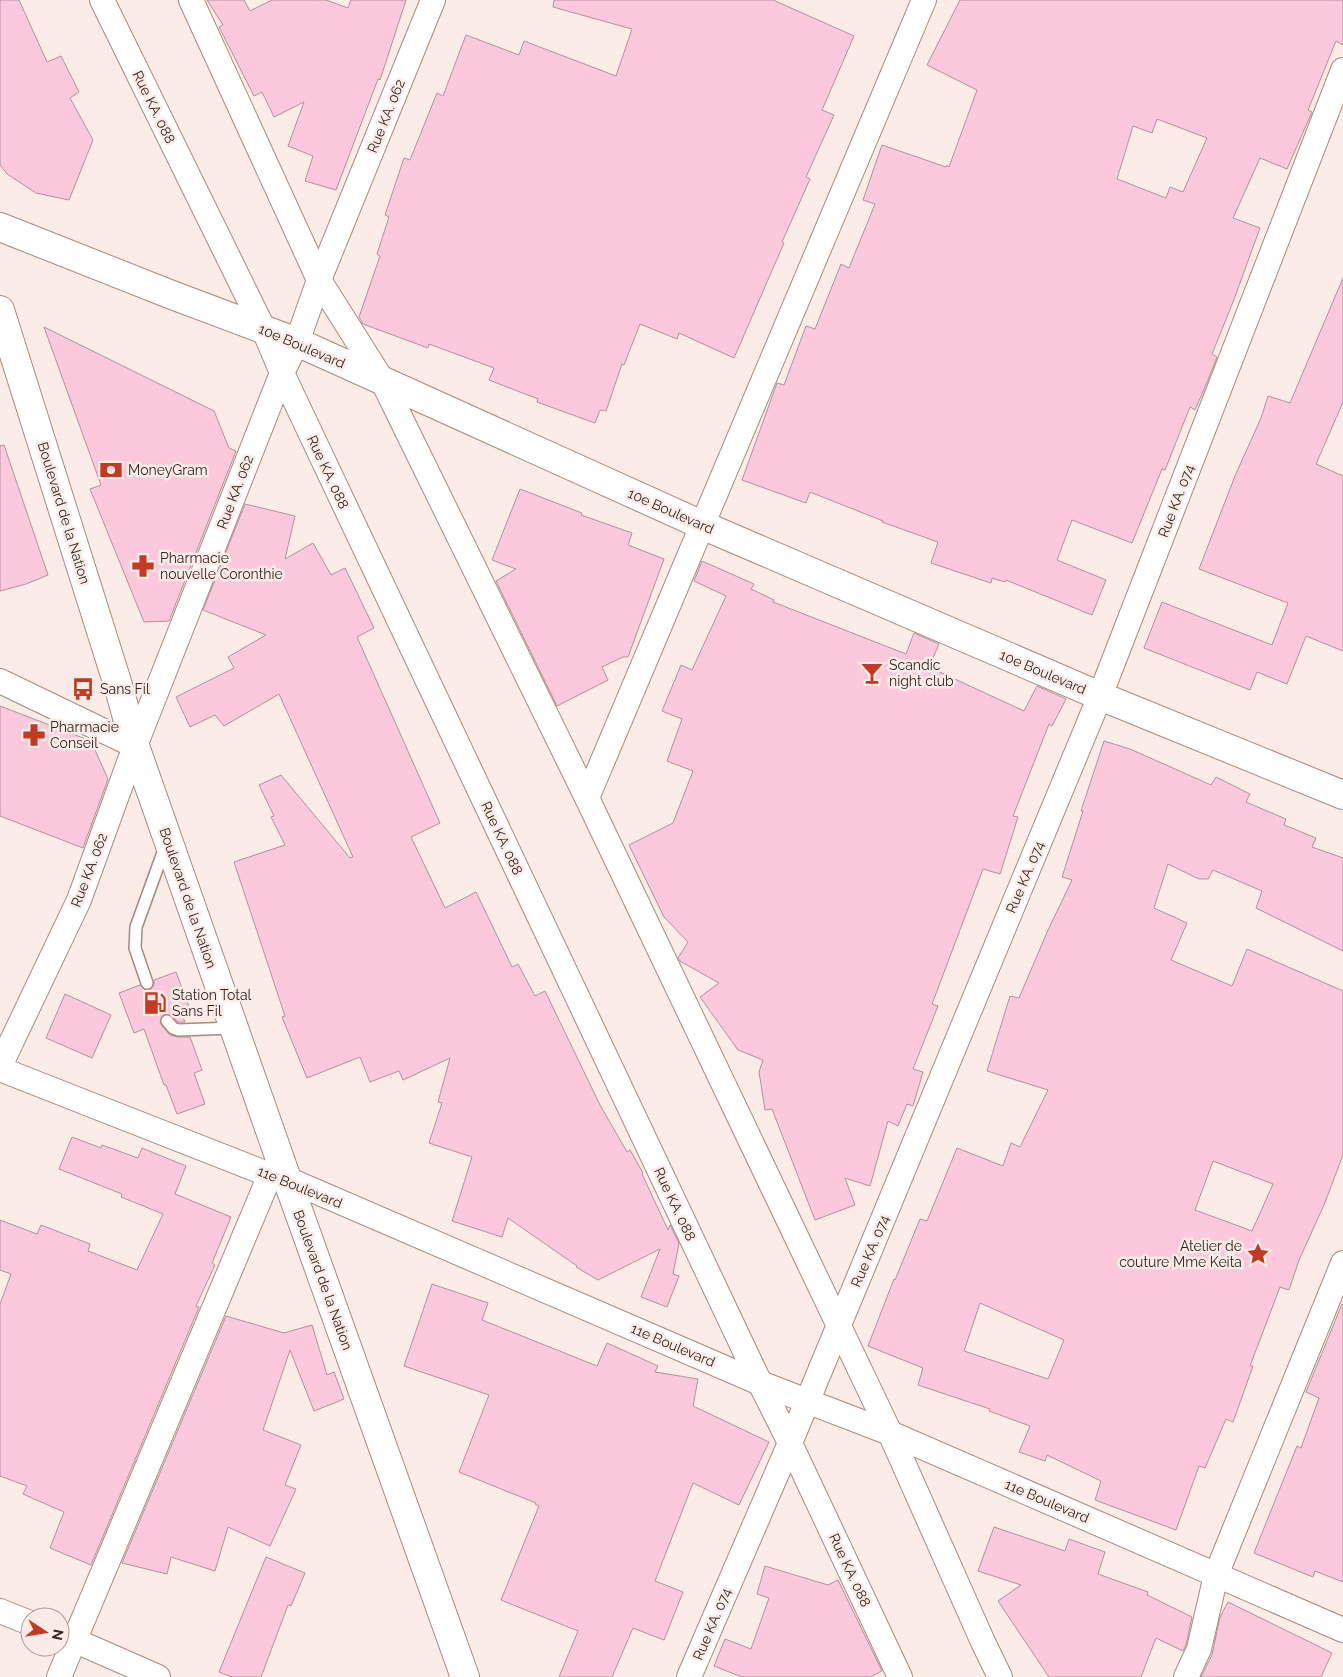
<svg xmlns="http://www.w3.org/2000/svg" width="1343" height="1677" viewBox="0 0 1343 1677" font-family="Raleway,sans-serif">
<style>
.building{fill:#fcc9dc;stroke:#b2919d;fill-rule:evenodd}
.lines{fill:none;stroke-linecap:round;stroke-linejoin:round}
.service-casing{stroke:#a98a7d;stroke-width:14}
.minor-casing{stroke:#a98a7d;stroke-width:26}
.secondary-casing{stroke:#a98a7d;stroke-width:30}
.primary-casing{stroke:#a98a7d;stroke-width:30}
.service{stroke:#fff;stroke-width:11}
.minor{stroke:#fff;stroke-width:24}
.secondary{stroke:#fff;stroke-width:28}
.primary{stroke:#fff;stroke-width:28}
.labels{text-anchor:middle;dominant-baseline:central;stroke-width:5;stroke-linejoin:round;paint-order:stroke}
.street-label{font-size:14px;fill:#342722;stroke:#fbece7}
.poi-label{font-size:14px;fill:#342722;stroke:#fbece7;text-anchor:start}
</style>
<rect width="100%" height="100%" fill="#fbece7"/>
<g class="building">
<path d="M 0,0 L 19,0 L 47,62 L 61,56 L 79,92 L 70,98 L 93,140 L 69,200 L 36,193 L 7,174 L 0,165 Z"/>
<path d="M 207,0 L 244,0 L 250,11 L 272,0 L 326,0 L 348,8 L 351,0 L 406,0 L 380,80 L 378,79 L 336,190 L 305,181 L 313,156 L 288,146 L 304,102 L 274,117 L 262,92 L 254,96 L 219,27 L 223,25 Z"/>
<path d="M 554,0 L 773,0 L 854,36 L 822,110 L 834,115 L 806,177 L 810,179 L 782,242 L 784,243 L 734,358 L 679,333 L 677,339 L 640,324 L 624,365 L 622,364 L 606,411 L 600,410 L 595,423 L 537,402 L 538,399 L 489,380 L 494,368 L 429,344 L 428,348 L 363,324 L 359,317 L 380,256 L 377,254 L 389,217 L 385,215 L 404,158 L 410,160 L 437,93 L 443,96 L 466,35 L 519,55 L 524,41 L 616,76 L 632,29 L 553,7 Z"/>
<path d="M 960,0 L 1343,0 L 1343,45 L 1336,41 L 1308,110 L 1312,112 L 1287,169 L 1260,158 L 1233,218 L 1260,228 L 1233,302 L 1212,354 L 1217,357 L 1208,380 L 1195,410 L 1190,407 L 1165,470 L 1162,469 L 1132,543 L 1072,520 L 1057,560 L 1106,580 L 1092,615 L 1006,580 L 1005,582 L 992,578 L 991,583 L 931,563 L 938,542 L 882,522 L 883,521 L 810,492 L 806,503 L 742,480 L 777,383 L 784,385 L 806,326 L 815,329 L 841,264 L 849,268 L 875,204 L 863,200 L 882,145 L 946,167 L 947,165 L 949,167 L 977,90 L 927,65 ZM 1157,119 L 1207,138 L 1183,192 L 1170,187 L 1166,198 L 1117,179 L 1133,126 L 1152,133 Z"/>
<path d="M 1343,278 L 1343,402 L 1316,464 L 1343,476 L 1343,651 L 1306,636 L 1287,684 L 1257,672 L 1250,690 L 1144,648 L 1162,602 L 1272,645 L 1288,603 L 1199,569 L 1235,476 L 1261,418 L 1268,396 L 1290,403 Z"/>
<path d="M 44,327 L 214,411 L 229,448 L 236,451 L 169,621 L 144,622 L 90,489 L 101,485 Z"/>
<path d="M 4,445 L 48,575 L 26,584 L 0,591 L 0,446 Z"/>
<path d="M 520,489 L 582,513 L 581,515 L 632,533 L 628,545 L 664,559 L 628,657 L 623,657 L 602,667 L 608,680 L 557,706 L 496,581 L 516,569 L 492,560 Z"/>
<path d="M 245,504 L 295,516 L 285,559 L 313,543 L 331,575 L 345,568 L 374,628 L 357,637 L 440,823 L 411,837 L 445,908 L 476,892 L 512,967 L 518,964 L 535,996 L 545,991 L 600,1105 L 627,1152 L 630,1150 L 643,1173 L 642,1174 L 668,1230 L 670,1225 L 679,1243 L 673,1274 L 679,1276 L 667,1307 L 641,1297 L 660,1249 L 598,1280 L 576,1267 L 577,1266 L 508,1218 L 502,1237 L 452,1221 L 472,1157 L 429,1143 L 442,1103 L 438,1102 L 450,1058 L 403,1080 L 399,1071 L 370,1082 L 360,1057 L 307,1078 L 282,1017 L 285,1016 L 234,862 L 285,845 L 271,817 L 274,816 L 259,785 L 281,775 L 350,858 L 353,857 L 279,694 L 224,726 L 215,715 L 190,727 L 176,697 L 234,668 L 228,657 L 266,635 L 203,610 Z"/>
<path d="M 702,561 L 754,584 L 751,589 L 774,600 L 773,602 L 906,654 L 914,633 L 939,644 L 930,665 L 932,666 L 931,668 L 1024,711 L 1037,686 L 1066,699 L 1052,726 L 1049,724 L 1013,816 L 1018,817 L 1000,874 L 983,869 L 932,1004 L 938,1006 L 913,1069 L 923,1072 L 913,1106 L 907,1104 L 898,1126 L 888,1121 L 870,1186 L 845,1178 L 855,1205 L 815,1220 L 772,1109 L 765,1110 L 759,1072 L 763,1060 L 738,1050 L 700,997 L 719,983 L 680,961 L 678,958 L 688,942 L 664,917 L 629,845 L 673,823 L 693,771 L 667,761 L 682,719 L 662,711 L 681,665 L 692,670 L 726,596 L 694,581 Z"/>
<path d="M 0,706 L 91,741 L 108,779 L 83,848 L 0,816 Z"/>
<path d="M 1104,741 L 1130,749 L 1211,785 L 1216,777 L 1250,794 L 1246,802 L 1286,819 L 1284,825 L 1316,838 L 1312,847 L 1343,858 L 1343,951 L 1256,908 L 1262,891 L 1213,870 L 1208,879 L 1199,879 L 1168,864 L 1154,908 L 1187,923 L 1171,960 L 1232,986 L 1247,949 L 1343,991 L 1343,1155 L 1324,1205 L 1299,1260 L 1289,1290 L 1280,1287 L 1250,1366 L 1253,1366 L 1233,1422 L 1226,1419 L 1205,1468 L 1199,1466 L 1176,1530 L 1095,1500 L 1101,1481 L 1047,1455 L 1045,1461 L 1019,1452 L 1030,1426 L 989,1411 L 990,1409 L 918,1385 L 923,1368 L 868,1346 L 894,1279 L 895,1280 L 920,1219 L 927,1221 L 957,1148 L 1003,1166 L 1011,1143 L 1020,1147 L 1048,1090 L 987,1071 L 1010,996 L 1019,998 L 1048,930 L 1072,880 L 1062,877 L 1083,811 L 1081,811 ZM 1213,1161 L 1273,1184 L 1252,1231 L 1195,1210 ZM 980,1303 L 1064,1340 L 1048,1379 L 964,1351 Z"/>
<path d="M 176,972 L 191,1012 L 182,1015 L 185,1022 L 178,1022 L 172,1016 L 166,1014 L 162,1016 L 160,1023 L 170,1035 L 178,1037 L 190,1037 L 202,1070 L 194,1073 L 205,1104 L 177,1114 L 166,1085 L 164,1085 L 144,1029 L 134,1033 L 119,993 L 140,985 L 145,990 L 150,990 L 154,985 L 154,980 Z"/>
<path d="M 65,994 L 111,1015 L 92,1058 L 46,1038 Z"/>
<path d="M 72,1137 L 101,1148 L 102,1145 L 138,1158 L 142,1148 L 186,1166 L 175,1194 L 231,1217 L 212,1263 L 215,1265 L 196,1306 L 199,1307 L 91,1565 L 50,1548 L 64,1512 L 23,1494 L 27,1486 L 0,1476 L 0,1304 L 11,1274 L 0,1270 L 0,1220 L 37,1234 L 41,1225 L 90,1244 L 88,1251 L 137,1270 L 163,1214 L 121,1197 L 122,1194 L 59,1169 Z"/>
<path d="M 432,1284 L 488,1303 L 482,1320 L 597,1366 L 607,1343 L 658,1366 L 655,1372 L 698,1379 L 693,1406 L 769,1442 L 739,1505 L 693,1483 L 655,1581 L 683,1592 L 664,1640 L 633,1628 L 612,1677 L 559,1677 L 578,1631 L 501,1600 L 539,1506 L 535,1504 L 536,1503 L 459,1472 L 489,1395 L 404,1366 Z"/>
<path d="M 1342,1304 L 1343,1304 L 1343,1582 L 1315,1571 L 1313,1577 L 1254,1553 L 1297,1446 L 1301,1448 L 1319,1398 L 1306,1392 Z"/>
<path d="M 226,1316 L 284,1333 L 312,1325 L 327,1375 L 334,1372 L 344,1399 L 314,1411 L 290,1350 L 263,1430 L 301,1445 L 285,1485 L 296,1489 L 270,1546 L 228,1527 L 215,1571 L 171,1557 L 167,1574 L 122,1563 Z"/>
<path d="M 994,1527 L 1065,1551 L 1069,1539 L 1105,1552 L 1098,1574 L 1148,1592 L 1147,1595 L 1192,1617 L 1186,1645 L 1183,1651 L 1156,1638 L 1141,1677 L 1049,1677 L 998,1601 L 1021,1585 L 978,1571 Z"/>
<path d="M 266,1557 L 305,1573 L 291,1606 L 288,1605 L 261,1677 L 232,1677 L 219,1672 Z"/>
<path d="M 765,1566 L 828,1585 L 838,1580 L 882,1671 L 870,1677 L 742,1677 L 714,1666 L 725,1639 L 751,1649 L 769,1598 L 757,1594 Z"/>
<path d="M 1228,1602 L 1332,1653 L 1321,1677 L 1201,1677 L 1212,1655 L 1220,1617 Z"/>
</g>
<g class="lines">
<defs>
<g id="service">
<path d="M 147,983 L 135,948 L 136,927 L 165,847"/>
<path d="M 167,1021 L 173,1028 L 178,1030 L 234,1028"/>
</g>
<g id="minor">
<path d="M 102,0 L 264,330 L 282,373 L 760,1383 L 790,1443 L 900,1677"/>
<path d="M 191,0 L 319,280 L 382,380 L 587,798 L 890,1433 L 983,1642 L 1000,1677"/>
<path d="M 0,681 L 135,746"/>
<path d="M 587,798 L 924,0"/>
<path d="M 0,1066 L 79,900 L 135,746 L 282,373 L 297,342 L 319,280 L 433,0"/>
<path d="M 0,1069 L 270,1175 L 287,1179 L 760,1383 L 890,1433 L 1343,1630"/>
<path d="M 0,1611 L 30,1623"/>
<path d="M 60,1634 L 158,1677"/>
<path d="M 59,1677 L 270,1175"/>
<path d="M 689,1677 L 790,1443 L 1100,696 L 1343,70"/>
<path d="M 1186,1677 L 1199,1649 L 1216,1575 L 1343,1263"/>
</g>
<path id="secondary" d="M 0,227 L 172,295 L 297,342 L 702,525 L 1100,696 L 1343,795"/>
<path id="primary" d="M 0,310 L 118,685 L 135,746 L 287,1179 L 465,1677"/>
</defs>
<use href="#service" class="service-casing"/>
<use href="#minor" class="minor-casing"/>
<use href="#secondary" class="secondary-casing"/>
<use href="#primary" class="primary-casing"/>
<use href="#service" class="service"/>
<use href="#minor" class="minor"/>
<use href="#secondary" class="secondary"/>
<use href="#primary" class="primary"/>
</g>
<defs>
<symbol id="bank-bare" viewBox="-9 -9 18 18"><path d="M-6-4H6V4H-6ZM0-2.3a2.3 2.3 0 1 0 0 4.6a2.3 2.3 0 1 0 0-4.6Z" fill="#c43921" stroke="#fbece7" stroke-width="2.5" paint-order="stroke"/></symbol>
<symbol id="pharmacy-bare" viewBox="-9 -9 18 18"><path d="M-2-6h4v4h4v4h-4v4h-4v-4h-4v-4h4Z" fill="#c43921" stroke="#fbece7" stroke-width="2.5" paint-order="stroke"/></symbol>
<symbol id="bar-bare" viewBox="-9 -9 18 18"><path d="M-6-5H6L.8 .8V4.5H3.5V6h-7V4.5H-.8V.8Z" fill="#c43921" stroke="#fbece7" stroke-width="2.5" paint-order="stroke"/></symbol>
<symbol id="bus-bare" viewBox="-9 -9 18 18"><path d="M-5-6H5V4H4V6H2V4H-2V6H-4V4H-5ZM-3.5-4V0h7V-4ZM-3.5 1.2v1.5H-2V1.2ZM2 1.2v1.5H3.5V1.2Z" fill="#c43921" stroke="#fbece7" stroke-width="2.5" paint-order="stroke"/></symbol>
<symbol id="fuel-bare" viewBox="-9 -9 18 18"><path d="M-5.5-6h7V0h2V4h1.3V-2.5L3-4.5l.8-.8L6-3V5H2.5V1h-1V6h-7ZM-4.2-4.7v3.2H.2V-4.7Z" fill="#c43921" stroke="#fbece7" stroke-width="2.5" paint-order="stroke"/></symbol>
<symbol id="sight-bare" viewBox="-9 -9 18 18"><path d="M0-6L1.8-2.2L6-1.7L2.9 1.2L3.7 5.4L0 3.3L-3.7 5.4L-2.9 1.2L-6-1.7L-1.8-2.2Z" fill="#c43921" stroke="#fbece7" stroke-width="2.5" paint-order="stroke"/></symbol>
</defs>
<g fill-rule="evenodd">
<use href="#bank-bare" x="95" y="454" width="32" height="32"/>
<use href="#pharmacy-bare" x="127" y="550" width="32" height="32"/>
<use href="#bar-bare" x="856" y="657" width="32" height="32"/>
<use href="#bus-bare" x="67" y="673" width="32" height="32"/>
<use href="#pharmacy-bare" x="18" y="719" width="32" height="32"/>
<use href="#fuel-bare" x="139" y="987" width="32" height="32"/>
<use href="#sight-bare" x="1242" y="1238" width="32" height="32"/>
</g>
<g class="labels">
<g class="street-label">
<text transform="translate(154 107) rotate(64)">Rue KA. 088</text>
<text transform="translate(386 116) rotate(-68)">Rue KA. 062</text>
<text transform="translate(302 346) rotate(23)">10e Boulevard</text>
<text transform="translate(328 472) rotate(65)">Rue KA. 088</text>
<text transform="translate(235 492) rotate(-69)">Rue KA. 062</text>
<text transform="translate(1176 501) rotate(-69)">Rue KA. 074</text>
<text transform="translate(671 511) rotate(24)">10e Boulevard</text>
<text transform="translate(64 513) rotate(73)">Boulevard de la Nation</text>
<text transform="translate(1043 672) rotate(23)">10e Boulevard</text>
<text transform="translate(502 838) rotate(65)">Rue KA. 088</text>
<text transform="translate(89 870) rotate(-69)">Rue KA. 062</text>
<text transform="translate(1025 877) rotate(-67)">Rue KA. 074</text>
<text transform="translate(188 898) rotate(71)">Boulevard de la Nation</text>
<text transform="translate(300 1187) rotate(22)">11e Boulevard</text>
<text transform="translate(675 1204) rotate(65)">Rue KA. 088</text>
<text transform="translate(870 1251) rotate(-67)">Rue KA. 074</text>
<text transform="translate(323 1280) rotate(70)">Boulevard de la Nation</text>
<text transform="translate(673 1345) rotate(23)">11e Boulevard</text>
<text transform="translate(1047 1501) rotate(23)">11e Boulevard</text>
<text transform="translate(850 1570) rotate(65)">Rue KA. 088</text>
<text transform="translate(712 1624) rotate(-67)">Rue KA. 074</text>
</g>
<g class="poi-label">
<text x="128" y="470">MoneyGram</text>
<text x="160" y="558">Pharmacie<tspan x="160" dy="16">nouvelle Coronthie</tspan></text>
<text x="889" y="665">Scandic<tspan x="889" dy="16">night club</tspan></text>
<text x="100" y="689">Sans Fil</text>
<text x="50" y="727">Pharmacie<tspan x="50" dy="16">Conseil</tspan></text>
<text x="172" y="995">Station Total<tspan x="172" dy="16">Sans Fil</tspan></text>
<text x="1242" y="1246" text-anchor="end">Atelier de<tspan x="1242" dy="16">couture Mme Keita</tspan></text>
</g>
</g>
<g transform="translate(45 1632) rotate(102)"><circle r="24" fill="#fbece7" stroke="#ab9d98"/>
<path d="M0-4L9 19L0 12L-9 19Z" fill="#c43921"/>
<text y="-8" font-size="14" font-weight="bold" text-anchor="middle" fill="#342722">N</text>
</g>
</svg>
